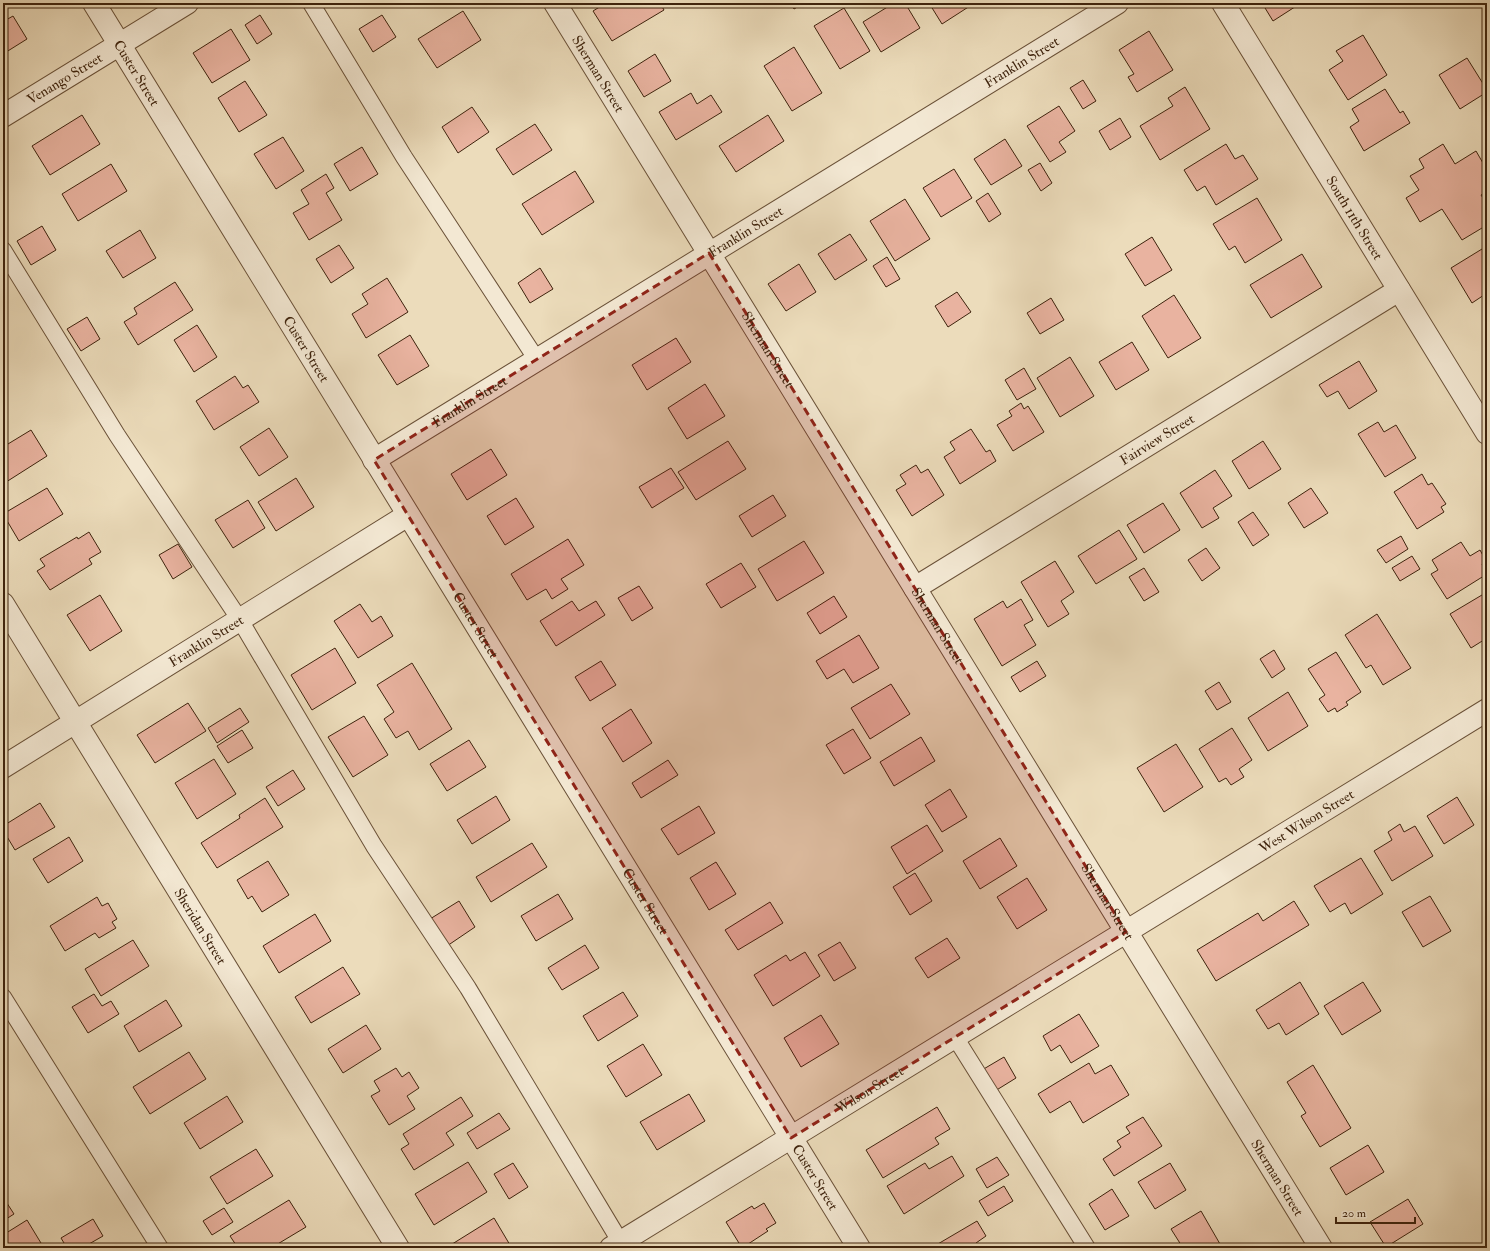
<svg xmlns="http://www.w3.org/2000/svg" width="1490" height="1251" viewBox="0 0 1490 1251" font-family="'IM FELL Double Pica',serif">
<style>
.building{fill:#e9b3a0;stroke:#3e230d}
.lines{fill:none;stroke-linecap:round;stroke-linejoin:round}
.lane-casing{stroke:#6a5138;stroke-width:18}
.street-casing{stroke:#6a5138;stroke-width:24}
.lane{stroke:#f3e8d3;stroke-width:16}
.street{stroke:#f3e8d3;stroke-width:22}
.marked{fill:#8f2418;fill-opacity:0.2;stroke:#8f2418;stroke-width:3;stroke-dasharray:8 5;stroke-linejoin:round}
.labels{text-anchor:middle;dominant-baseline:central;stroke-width:3.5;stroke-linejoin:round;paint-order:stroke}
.street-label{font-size:14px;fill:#3e230d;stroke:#f3e8d3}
</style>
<rect width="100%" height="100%" fill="#ecdcbb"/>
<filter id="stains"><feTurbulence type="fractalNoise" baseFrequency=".005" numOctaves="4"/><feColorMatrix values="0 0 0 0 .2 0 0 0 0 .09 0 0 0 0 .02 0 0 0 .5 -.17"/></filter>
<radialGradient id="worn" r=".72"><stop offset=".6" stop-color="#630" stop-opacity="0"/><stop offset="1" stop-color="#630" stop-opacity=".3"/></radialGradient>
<g class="building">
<path d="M 606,3 L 660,3 L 664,10 L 612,41 L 593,11 Z"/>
<path d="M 790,3 L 804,3 L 794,9 Z"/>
<path d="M 894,3 L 905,3 L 920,28 L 881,52 L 863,22 Z"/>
<path d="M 929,3 L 972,3 L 973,4 L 942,24 Z"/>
<path d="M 1262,3 L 1301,3 L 1273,21 Z"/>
<path d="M 844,8 L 870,51 L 840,69 L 814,26 Z"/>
<path d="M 463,11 L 481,40 L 437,68 L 418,39 Z"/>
<path d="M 260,15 L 272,34 L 257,44 L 245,25 Z"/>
<path d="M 382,15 L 396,37 L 373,52 L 359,29 Z"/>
<path d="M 3,16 L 6,20 L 13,16 L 27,39 L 3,54 Z"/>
<path d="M 231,29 L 250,60 L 212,83 L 193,53 Z"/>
<path d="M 1149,31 L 1173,70 L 1137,92 L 1128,77 L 1134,74 L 1119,50 Z"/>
<path d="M 1363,35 L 1387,75 L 1348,100 L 1329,70 L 1343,61 L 1336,51 Z"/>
<path d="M 794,47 L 822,93 L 792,111 L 764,66 Z"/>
<path d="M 655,54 L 671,81 L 644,97 L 628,71 Z"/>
<path d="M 1467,58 L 1487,90 L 1487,92 L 1460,109 L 1439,75 Z"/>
<path d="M 1083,80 L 1096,101 L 1083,109 L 1070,88 Z"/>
<path d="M 245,81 L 267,115 L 239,132 L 218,98 Z"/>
<path d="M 1185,87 L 1210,129 L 1160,160 L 1140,126 L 1173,106 L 1168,98 Z"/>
<path d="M 1385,89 L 1400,113 L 1403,111 L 1410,123 L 1364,151 L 1350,127 L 1359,121 L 1352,109 Z"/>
<path d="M 691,93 L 697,104 L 711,95 L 722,112 L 676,140 L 659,112 Z"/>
<path d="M 1059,106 L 1075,131 L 1059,142 L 1066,152 L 1050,162 L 1027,126 Z"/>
<path d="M 472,107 L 489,132 L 458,153 L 442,127 Z"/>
<path d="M 82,115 L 100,144 L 50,175 L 32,146 Z"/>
<path d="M 768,115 L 784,141 L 736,172 L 719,146 Z"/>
<path d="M 1120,118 L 1131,137 L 1110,150 L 1099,131 Z"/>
<path d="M 535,124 L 552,150 L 513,175 L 496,149 Z"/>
<path d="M 283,137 L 304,171 L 276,189 L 254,154 Z"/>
<path d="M 1005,139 L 1022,166 L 991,185 L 974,159 Z"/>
<path d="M 1226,144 L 1235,159 L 1243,155 L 1258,179 L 1216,205 L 1205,186 L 1197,191 L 1184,170 Z"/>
<path d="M 1443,144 L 1455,164 L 1476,151 L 1487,170 L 1487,191 L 1481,195 L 1487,204 L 1487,225 L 1462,240 L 1442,209 L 1420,222 L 1406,198 L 1419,190 L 1410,176 L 1424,168 L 1419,159 Z"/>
<path d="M 362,147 L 378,174 L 350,191 L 334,164 Z"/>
<path d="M 1040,163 L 1052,183 L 1041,191 L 1028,170 Z"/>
<path d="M 111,164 L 127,191 L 78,221 L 62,194 Z"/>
<path d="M 954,169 L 972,198 L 941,217 L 923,188 Z"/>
<path d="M 575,171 L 594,202 L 542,235 L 522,204 Z"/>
<path d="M 326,174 L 334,188 L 326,193 L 342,220 L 309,240 L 293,213 L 309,204 L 301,190 Z"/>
<path d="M 988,193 L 1001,214 L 989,222 L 976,201 Z"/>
<path d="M 1257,198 L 1282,240 L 1245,263 L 1235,246 L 1229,250 L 1213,224 Z"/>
<path d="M 905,199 L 930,239 L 895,261 L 870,221 Z"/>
<path d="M 42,226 L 56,250 L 31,265 L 17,241 Z"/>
<path d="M 140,230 L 156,258 L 123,278 L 106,251 Z"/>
<path d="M 850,234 L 867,260 L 835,280 L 818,254 Z"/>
<path d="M 1152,237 L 1172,270 L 1145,286 L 1125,254 Z"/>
<path d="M 339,245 L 354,268 L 331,283 L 316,259 Z"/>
<path d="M 1482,249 L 1487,258 L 1487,293 L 1472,303 L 1451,268 Z"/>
<path d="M 1302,254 L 1322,287 L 1271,318 L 1250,285 Z"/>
<path d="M 887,257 L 900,279 L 886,287 L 873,266 Z"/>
<path d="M 799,264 L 816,292 L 786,311 L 768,284 Z"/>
<path d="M 540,268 L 553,289 L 530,303 L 518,283 Z"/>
<path d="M 387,278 L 408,312 L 366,338 L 352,314 L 368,304 L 362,294 Z"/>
<path d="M 175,282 L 193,310 L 138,345 L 124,322 L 137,314 L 134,308 Z"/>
<path d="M 957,292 L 971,312 L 948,327 L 935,306 Z"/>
<path d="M 1174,295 L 1201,338 L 1168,358 L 1142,316 Z"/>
<path d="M 1051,298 L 1064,320 L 1040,334 L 1027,313 Z"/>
<path d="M 87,317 L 100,339 L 81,351 L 67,329 Z"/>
<path d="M 197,325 L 217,357 L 194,372 L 174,340 Z"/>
<path d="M 410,335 L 429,366 L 397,385 L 378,355 Z"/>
<path d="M 676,338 L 691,362 L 647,390 L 632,365 Z"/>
<path d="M 1132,342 L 1149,370 L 1116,390 L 1099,362 Z"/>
<path d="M 1070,357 L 1094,396 L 1060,417 L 1037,378 Z"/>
<path d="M 1359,361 L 1377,391 L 1349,409 L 1338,391 L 1327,397 L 1319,385 Z"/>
<path d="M 1024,368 L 1036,389 L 1017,400 L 1005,380 Z"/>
<path d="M 235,376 L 243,388 L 248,385 L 259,402 L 214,430 L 196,401 Z"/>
<path d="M 705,384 L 725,416 L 687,439 L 668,408 Z"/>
<path d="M 1021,403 L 1024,409 L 1028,406 L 1044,432 L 1013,451 L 997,425 L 1012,416 L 1009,411 Z"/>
<path d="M 1378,422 L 1384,432 L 1396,425 L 1416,458 L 1385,477 L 1358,434 Z"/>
<path d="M 269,428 L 288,457 L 259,476 L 240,447 Z"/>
<path d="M 971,429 L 986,452 L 990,450 L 996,461 L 960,484 L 944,457 L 955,450 L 950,442 Z"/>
<path d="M 31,430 L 47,456 L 3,484 L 3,447 Z"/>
<path d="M 728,441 L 746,469 L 696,500 L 678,472 Z"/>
<path d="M 1263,441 L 1281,469 L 1249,489 L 1232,461 Z"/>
<path d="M 491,449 L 507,475 L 467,500 L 451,474 Z"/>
<path d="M 916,465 L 921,473 L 928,469 L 944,495 L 912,516 L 896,490 L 906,484 L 900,475 Z"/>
<path d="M 671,468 L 684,488 L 652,508 L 639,487 Z"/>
<path d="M 1215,470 L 1232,496 L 1213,508 L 1219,518 L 1202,528 L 1180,493 Z"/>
<path d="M 1422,474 L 1428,485 L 1432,483 L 1446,504 L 1441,507 L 1444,512 L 1417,529 L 1394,492 Z"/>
<path d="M 296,478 L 314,507 L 276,531 L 258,502 Z"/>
<path d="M 47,488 L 63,514 L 19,541 L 3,514 Z"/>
<path d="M 1311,488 L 1328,513 L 1304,528 L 1288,503 Z"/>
<path d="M 773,495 L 786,516 L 752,537 L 739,516 Z"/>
<path d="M 516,498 L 534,527 L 505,545 L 487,516 Z"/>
<path d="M 248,500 L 265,528 L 233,548 L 215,520 Z"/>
<path d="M 1163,503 L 1180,530 L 1144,553 L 1127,525 Z"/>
<path d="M 1253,512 L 1269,535 L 1253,546 L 1238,522 Z"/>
<path d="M 1119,530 L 1137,559 L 1096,584 L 1078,556 Z"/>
<path d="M 89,532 L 101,552 L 89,559 L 92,564 L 50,590 L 37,571 L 45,566 L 40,559 L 77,537 L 78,539 Z"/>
<path d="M 1401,536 L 1408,549 L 1386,563 L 1377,550 Z"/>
<path d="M 568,539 L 584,565 L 561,579 L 568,589 L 552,599 L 546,589 L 527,600 L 511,574 Z"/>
<path d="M 804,541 L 824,573 L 777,601 L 758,569 Z"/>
<path d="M 1461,542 L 1470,556 L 1480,550 L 1486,561 L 1482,564 L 1487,574 L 1447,599 L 1431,574 L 1438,570 L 1432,560 Z"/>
<path d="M 178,544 L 192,567 L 173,579 L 159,555 Z"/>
<path d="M 1206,548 L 1220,568 L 1202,581 L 1188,560 Z"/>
<path d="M 1412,556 L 1420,569 L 1400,581 L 1392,568 Z"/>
<path d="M 1055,561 L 1074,592 L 1061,601 L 1069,614 L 1048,627 L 1021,582 Z"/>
<path d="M 741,563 L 756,587 L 721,608 L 706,584 Z"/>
<path d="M 1144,568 L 1159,592 L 1144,601 L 1129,577 Z"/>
<path d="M 639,586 L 653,608 L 632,621 L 618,598 Z"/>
<path d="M 1487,592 L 1487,638 L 1471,648 L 1450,614 Z"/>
<path d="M 100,595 L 122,631 L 90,651 L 67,615 Z"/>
<path d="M 834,596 L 847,617 L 820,634 L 807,613 Z"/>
<path d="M 1021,599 L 1033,620 L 1024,625 L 1036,645 L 1002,666 L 974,619 L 1003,601 L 1007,608 Z"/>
<path d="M 572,601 L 579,611 L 596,601 L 605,615 L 556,646 L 540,621 Z"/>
<path d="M 360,604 L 372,622 L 381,616 L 393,636 L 358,658 L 334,621 Z"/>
<path d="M 1377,614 L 1411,668 L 1383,685 L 1371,665 L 1366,668 L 1345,635 Z"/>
<path d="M 859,635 L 879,668 L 853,683 L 844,669 L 827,679 L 816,661 Z"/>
<path d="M 335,648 L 356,683 L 312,710 L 291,675 Z"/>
<path d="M 1274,650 L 1285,669 L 1272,678 L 1260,659 Z"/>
<path d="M 1336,652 L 1361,692 L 1346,702 L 1348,705 L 1337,712 L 1335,708 L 1328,712 L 1319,699 L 1325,695 L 1308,669 Z"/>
<path d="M 601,661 L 616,685 L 590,701 L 575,677 Z"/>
<path d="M 1037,661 L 1046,676 L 1020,692 L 1011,677 Z"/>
<path d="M 412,663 L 452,729 L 419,750 L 408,731 L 396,738 L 384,719 L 394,712 L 377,685 Z"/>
<path d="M 1219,682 L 1231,702 L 1217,710 L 1205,691 Z"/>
<path d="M 891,684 L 910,714 L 870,739 L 851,708 Z"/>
<path d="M 1288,692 L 1308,726 L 1268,751 L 1248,718 Z"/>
<path d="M 188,703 L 206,731 L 155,763 L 137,735 Z"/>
<path d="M 240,708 L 249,722 L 217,743 L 208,728 Z"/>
<path d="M 631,709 L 652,743 L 623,762 L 602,728 Z"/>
<path d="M 364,716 L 388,755 L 353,777 L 328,737 Z"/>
<path d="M 1232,728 L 1252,760 L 1239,769 L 1244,777 L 1231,785 L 1226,778 L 1219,782 L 1199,749 Z"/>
<path d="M 853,729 L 871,758 L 844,774 L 826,745 Z"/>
<path d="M 242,730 L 253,748 L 228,763 L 217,746 Z"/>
<path d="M 921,737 L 935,761 L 894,786 L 880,762 Z"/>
<path d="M 469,740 L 486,767 L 447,791 L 430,764 Z"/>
<path d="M 1176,744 L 1203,787 L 1164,812 L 1137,768 Z"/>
<path d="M 214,759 L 236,794 L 197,819 L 175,783 Z"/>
<path d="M 668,760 L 678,775 L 641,798 L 632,783 Z"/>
<path d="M 293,770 L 305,789 L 278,806 L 266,787 Z"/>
<path d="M 950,789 L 967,817 L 942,832 L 925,805 Z"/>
<path d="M 496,796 L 510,820 L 472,844 L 457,820 Z"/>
<path d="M 1457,797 L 1474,825 L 1444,844 L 1427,816 Z"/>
<path d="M 265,798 L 283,827 L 217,868 L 201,843 L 240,818 L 239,815 Z"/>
<path d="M 40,803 L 55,827 L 15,850 L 3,830 L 3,826 Z"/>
<path d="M 699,806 L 715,833 L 678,855 L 661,829 Z"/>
<path d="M 1400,824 L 1404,832 L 1415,826 L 1433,856 L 1392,881 L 1374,851 L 1392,840 L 1388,832 Z"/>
<path d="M 927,825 L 943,851 L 907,874 L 891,847 Z"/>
<path d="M 69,837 L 83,861 L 48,883 L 33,859 Z"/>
<path d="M 1000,838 L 1017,866 L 980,889 L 963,861 Z"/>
<path d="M 532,843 L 547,867 L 491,902 L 476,877 Z"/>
<path d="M 1361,858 L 1383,894 L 1351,914 L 1345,903 L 1330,912 L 1314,886 Z"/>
<path d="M 268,861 L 289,895 L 262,912 L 252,896 L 248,899 L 237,880 Z"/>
<path d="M 716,862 L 736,894 L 709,910 L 690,878 Z"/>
<path d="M 915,873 L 932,901 L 910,915 L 893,887 Z"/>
<path d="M 1027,878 L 1047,910 L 1017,929 L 997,897 Z"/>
<path d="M 558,894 L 573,919 L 536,941 L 521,916 Z"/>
<path d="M 1430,896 L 1451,931 L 1423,947 L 1402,912 Z"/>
<path d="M 97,897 L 102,906 L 108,903 L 117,919 L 112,922 L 116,928 L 99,938 L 95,933 L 65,951 L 50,926 Z"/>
<path d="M 459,901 L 475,927 L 447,946 L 430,919 Z"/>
<path d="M 1294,901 L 1309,925 L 1216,981 L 1197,950 L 1258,913 L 1263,921 Z"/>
<path d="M 770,902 L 783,923 L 738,950 L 725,930 Z"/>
<path d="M 315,914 L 331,941 L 279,973 L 263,946 Z"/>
<path d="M 947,938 L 960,958 L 928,978 L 915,958 Z"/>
<path d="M 133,940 L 149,966 L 101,996 L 85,969 Z"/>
<path d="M 840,942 L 856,968 L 834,981 L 818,955 Z"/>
<path d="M 585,945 L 599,968 L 562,990 L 548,968 Z"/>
<path d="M 805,952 L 820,976 L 773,1006 L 754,975 L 786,955 L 790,961 Z"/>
<path d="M 343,967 L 360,994 L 311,1023 L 295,997 Z"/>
<path d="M 1300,982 L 1319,1014 L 1286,1035 L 1279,1023 L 1268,1029 L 1256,1010 Z"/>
<path d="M 1363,982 L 1381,1011 L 1342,1035 L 1324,1006 Z"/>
<path d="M 623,992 L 638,1016 L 598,1041 L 583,1016 Z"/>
<path d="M 94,994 L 102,1006 L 111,1001 L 119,1014 L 88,1033 L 72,1007 Z"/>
<path d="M 166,1000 L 182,1026 L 139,1052 L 124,1026 Z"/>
<path d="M 1079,1014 L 1099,1046 L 1071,1063 L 1060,1045 L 1051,1051 L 1043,1036 Z"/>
<path d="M 821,1015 L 839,1044 L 801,1067 L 784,1038 Z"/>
<path d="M 366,1025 L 381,1049 L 343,1073 L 328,1049 Z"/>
<path d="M 643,1044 L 662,1075 L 626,1097 L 607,1066 Z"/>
<path d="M 189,1052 L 206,1079 L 150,1114 L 133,1087 Z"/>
<path d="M 1004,1057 L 1016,1078 L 995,1091 L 982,1070 Z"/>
<path d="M 1089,1063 L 1095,1074 L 1111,1065 L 1129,1095 L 1083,1123 L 1070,1101 L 1050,1113 L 1038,1094 Z"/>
<path d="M 1313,1065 L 1351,1128 L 1320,1147 L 1301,1116 L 1306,1113 L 1287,1082 Z"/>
<path d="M 396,1068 L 402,1077 L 409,1072 L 419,1088 L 407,1096 L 415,1109 L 389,1125 L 371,1096 L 380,1091 L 374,1081 Z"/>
<path d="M 689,1094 L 705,1121 L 657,1150 L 640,1122 Z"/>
<path d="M 227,1096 L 243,1122 L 200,1149 L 184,1123 Z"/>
<path d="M 461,1097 L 473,1116 L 446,1133 L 454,1145 L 414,1170 L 401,1149 L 409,1144 L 403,1134 Z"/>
<path d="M 937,1107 L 950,1129 L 935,1138 L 939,1144 L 883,1178 L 866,1150 Z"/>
<path d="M 499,1113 L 510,1129 L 477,1149 L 467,1133 Z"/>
<path d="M 1143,1117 L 1162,1146 L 1114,1176 L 1103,1159 L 1121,1147 L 1117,1141 L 1130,1133 L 1126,1127 Z"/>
<path d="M 1368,1145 L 1384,1172 L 1346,1195 L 1330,1168 Z"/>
<path d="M 256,1149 L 273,1176 L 227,1204 L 210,1177 Z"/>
<path d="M 952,1156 L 964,1176 L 904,1214 L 887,1186 L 925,1163 L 929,1169 Z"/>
<path d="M 997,1157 L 1009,1175 L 987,1188 L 976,1169 Z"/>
<path d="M 468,1162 L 487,1192 L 434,1225 L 415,1194 Z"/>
<path d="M 513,1163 L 528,1187 L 509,1199 L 494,1174 Z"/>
<path d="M 1170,1163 L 1186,1190 L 1155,1209 L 1138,1182 Z"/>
<path d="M 1004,1186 L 1013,1201 L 988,1216 L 979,1201 Z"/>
<path d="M 1112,1189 L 1129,1216 L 1105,1230 L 1089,1204 Z"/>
<path d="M 3,1197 L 14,1214 L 3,1221 Z"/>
<path d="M 1408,1199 L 1423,1224 L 1386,1247 L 1370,1222 Z"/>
<path d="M 289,1200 L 306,1227 L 271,1248 L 238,1248 L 230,1236 Z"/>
<path d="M 764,1203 L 776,1223 L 766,1229 L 768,1231 L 742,1248 L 726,1222 L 752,1206 L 754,1209 Z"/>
<path d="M 224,1208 L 233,1222 L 212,1235 L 203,1221 Z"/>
<path d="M 1201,1211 L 1220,1244 L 1214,1248 L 1183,1248 L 1171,1229 Z"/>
<path d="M 494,1218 L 510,1245 L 505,1248 L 450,1248 L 449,1246 Z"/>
<path d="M 93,1219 L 103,1236 L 82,1248 L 67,1248 L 61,1238 Z"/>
<path d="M 27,1220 L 44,1248 L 3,1248 L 3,1235 Z"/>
<path d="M 977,1221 L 986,1236 L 976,1243 L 979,1248 L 931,1248 Z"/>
</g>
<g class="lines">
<defs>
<g id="lane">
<path d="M 311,3 L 404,157 L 537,360"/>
<path d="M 3,250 L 117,435 L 240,620 L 374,846 L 468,988 L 624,1248"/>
<path d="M 3,997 L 160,1248"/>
<path d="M 955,1037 L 1087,1248"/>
</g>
<g id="street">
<path id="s1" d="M 94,3 L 859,1248"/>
<path id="s2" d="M 555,3 L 1321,1248"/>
<path id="s3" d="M 1223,3 L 1487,433"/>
<path id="s4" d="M 3,116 L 187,3"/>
<path id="s5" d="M 374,460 L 1117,3"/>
<path id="s6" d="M 915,588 L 1399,290"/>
<path id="s7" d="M 3,604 L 398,1248"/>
<path id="s8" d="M 3,767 L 408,515"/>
<path id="s9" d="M 611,1248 L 1487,710"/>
</g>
</defs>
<use href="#lane" class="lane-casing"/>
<use href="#street" class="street-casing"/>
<use href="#lane" class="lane"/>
<use href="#street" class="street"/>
</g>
<path class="marked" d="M 709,253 L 1126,932 L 791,1138 L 374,460 Z"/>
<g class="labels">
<g class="street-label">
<text stroke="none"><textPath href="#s5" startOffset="760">Franklin Street</textPath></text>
<text stroke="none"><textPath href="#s1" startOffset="82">Custer Street</textPath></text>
<text stroke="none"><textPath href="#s2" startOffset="83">Sherman Street</textPath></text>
<text stroke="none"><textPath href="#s4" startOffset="72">Venango Street</textPath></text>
<text stroke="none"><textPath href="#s3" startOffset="252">South 11th Street</textPath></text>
<text stroke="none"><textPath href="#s5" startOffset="436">Franklin Street</textPath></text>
<text stroke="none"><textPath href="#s2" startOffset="407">Sherman Street</textPath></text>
<text stroke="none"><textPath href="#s1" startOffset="406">Custer Street</textPath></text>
<text stroke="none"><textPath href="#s5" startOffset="112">Franklin Street</textPath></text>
<text stroke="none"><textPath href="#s6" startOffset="284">Fairview Street</textPath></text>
<text stroke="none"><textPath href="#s1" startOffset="730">Custer Street</textPath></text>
<text stroke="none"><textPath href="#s2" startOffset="731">Sherman Street</textPath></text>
<text stroke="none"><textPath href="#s8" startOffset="239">Franklin Street</textPath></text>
<text stroke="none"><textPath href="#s9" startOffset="816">West Wilson Street</textPath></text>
<text stroke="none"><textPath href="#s2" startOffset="1055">Sherman Street</textPath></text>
<text stroke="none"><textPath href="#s1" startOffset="1054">Custer Street</textPath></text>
<text stroke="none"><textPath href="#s7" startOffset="378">Sheridan Street</textPath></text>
<text stroke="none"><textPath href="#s9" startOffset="303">Wilson Street</textPath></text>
<text stroke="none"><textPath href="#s1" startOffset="1378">Custer Street</textPath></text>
<text stroke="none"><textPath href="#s2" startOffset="1379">Sherman Street</textPath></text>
</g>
</g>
<rect width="1490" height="1251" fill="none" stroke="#ecdcbb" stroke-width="16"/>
<rect x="4" y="4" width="1482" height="1243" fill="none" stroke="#3e230d" stroke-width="2"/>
<rect x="8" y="8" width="1474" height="1235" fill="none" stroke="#3e230d"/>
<path d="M1336 1217v6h79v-6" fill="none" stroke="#3e230d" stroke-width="2"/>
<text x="1342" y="1217" font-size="12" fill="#3e230d" stroke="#f3e8d3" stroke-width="3" paint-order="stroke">20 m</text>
<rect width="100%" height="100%" filter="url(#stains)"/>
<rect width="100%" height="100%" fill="url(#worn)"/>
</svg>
